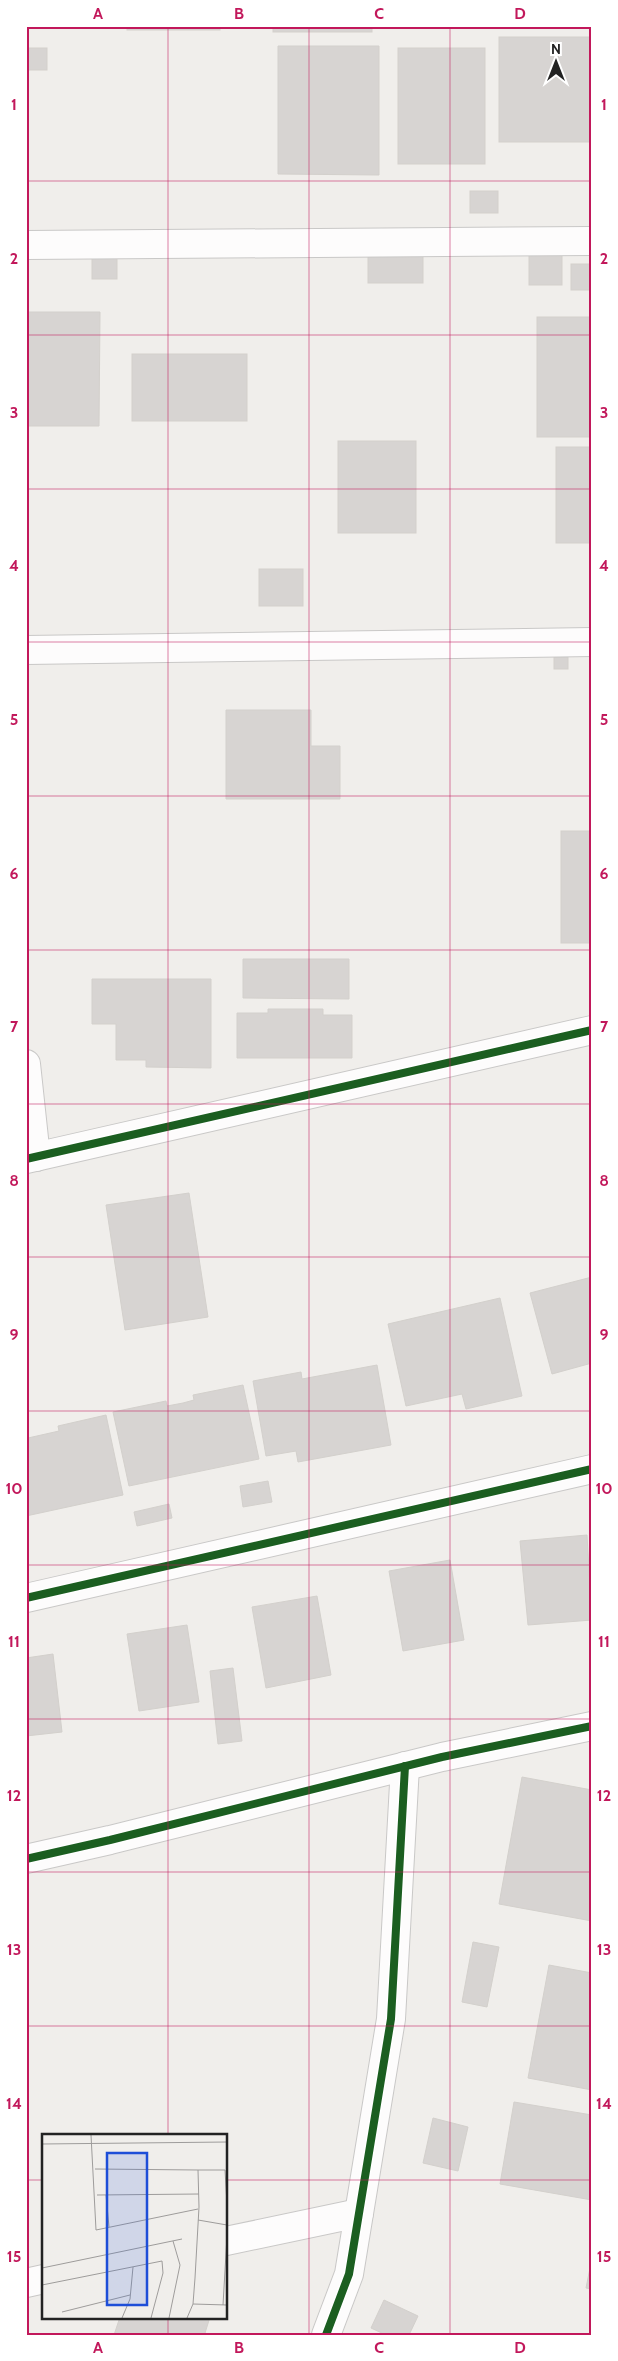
<svg xmlns="http://www.w3.org/2000/svg" width="618" height="2361" viewBox="0 0 618 2361" font-family="Cabin,sans-serif">
<style>
.building{fill:#d7d4d2;stroke:#d3d0cc}
.lines{fill:none;stroke-linecap:round;stroke-linejoin:round}
.minor-casing{stroke:#c9c8c7;stroke-width:30}
.minor{stroke:#fdfcfc;stroke-width:28}
.cycleway-casing{stroke:#fff;stroke-width:11}
.cycleway{stroke:#1b5e20;stroke-width:8}
.grid{fill:none;stroke:#c2185b;stroke-width:1;stroke-opacity:0.55}
.inset-road{fill:none;stroke:#9e9c9b;stroke-width:1}
.view{fill:#1d4ed8;fill-opacity:0.15;stroke:#1d4ed8;stroke-width:2.5}
.inset-edge{fill:none;stroke:#222;stroke-width:2.5}
.neatline{fill:none;stroke:#c2185b;stroke-width:2}
.grid-label{font-size:16px;text-anchor:middle;font-weight:bold;fill:#c2185b}
</style>
<rect width="100%" height="100%" fill="#f0eeeb"/>
<g class="building">
<rect x="127" y="26" width="93" height="4"/>
<rect x="273" y="26" width="99" height="6"/>
<rect x="499" y="37" width="93" height="105"/>
<path d="M 278,46 L 379,46 L 379,175 L 278,174 Z"/>
<rect x="26" y="48" width="21" height="22"/>
<rect x="398" y="48" width="87" height="116"/>
<rect x="470" y="191" width="28" height="22"/>
<rect x="529" y="251" width="33" height="34"/>
<rect x="368" y="252" width="55" height="31"/>
<rect x="92" y="257" width="25" height="22"/>
<rect x="571" y="264" width="21" height="26"/>
<path d="M 26,312 L 100,312 L 99,426 L 26,426 Z"/>
<rect x="537" y="317" width="55" height="120"/>
<rect x="132" y="354" width="115" height="67"/>
<rect x="338" y="441" width="78" height="92"/>
<rect x="556" y="447" width="36" height="96"/>
<rect x="259" y="569" width="44" height="37"/>
<rect x="554" y="657" width="14" height="12"/>
<path d="M 226,710 L 311,710 L 311,746 L 340,746 L 340,799 L 226,799 Z"/>
<rect x="561" y="831" width="31" height="112"/>
<path d="M 243,959 L 349,959 L 349,999 L 243,998 Z"/>
<path d="M 92,979 L 211,979 L 211,1068 L 146,1067 L 146,1060 L 116,1060 L 116,1024 L 92,1024 Z"/>
<path d="M 268,1009 L 323,1009 L 323,1015 L 352,1015 L 352,1058 L 237,1058 L 237,1013 L 268,1013 Z"/>
<path d="M 189,1193 L 208,1317 L 125,1330 L 106,1205 Z"/>
<path d="M 592,1277 L 592,1363 L 552,1374 L 530,1293 Z"/>
<path d="M 500,1298 L 522,1396 L 466,1409 L 462,1394 L 406,1406 L 388,1324 Z"/>
<path d="M 377,1365 L 391,1445 L 298,1462 L 296,1451 L 266,1456 L 253,1381 L 301,1372 L 302,1379 Z"/>
<path d="M 243,1385 L 259,1459 L 129,1486 L 113,1412 L 166,1401 L 167,1406 L 183,1403 L 194,1400 L 193,1395 Z"/>
<path d="M 106,1415 L 123,1495 L 26,1516 L 26,1432 L 28,1438 L 59,1431 L 58,1426 Z"/>
<path d="M 268,1481 L 272,1502 L 243,1507 L 240,1486 Z"/>
<path d="M 169,1504 L 172,1518 L 137,1526 L 134,1512 Z"/>
<path d="M 587,1535 L 592,1620 L 528,1625 L 520,1541 Z"/>
<path d="M 450,1560 L 464,1640 L 403,1651 L 389,1571 Z"/>
<path d="M 317,1596 L 331,1675 L 266,1688 L 252,1607 Z"/>
<path d="M 187,1625 L 199,1702 L 139,1711 L 127,1634 Z"/>
<path d="M 53,1654 L 62,1732 L 26,1736 L 26,1658 Z"/>
<path d="M 233,1668 L 242,1741 L 218,1744 L 210,1671 Z"/>
<path d="M 522,1777 L 592,1790 L 592,1921 L 499,1904 Z"/>
<path d="M 473,1942 L 499,1947 L 487,2007 L 462,2002 Z"/>
<path d="M 549,1965 L 592,1973 L 592,2090 L 528,2078 Z"/>
<path d="M 514,2102 L 592,2115 L 592,2200 L 500,2184 Z"/>
<path d="M 433,2118 L 468,2127 L 458,2171 L 423,2163 Z"/>
<path d="M 592,2258 L 592,2289 L 586,2288 Z"/>
<path d="M 384,2300 L 418,2316 L 409,2335 L 386,2335 L 371,2328 Z"/>
<path d="M 120,2317 L 210,2317 L 205,2333 L 211,2335 L 114,2335 Z"/>
</g>
<g class="lines">
<defs>
<g id="minor">
<path d="M 26,245 L 592,241"/>
<path d="M 26,650 L 592,642"/>
<path d="M 26,1064 L 36,1157"/>
<path d="M 26,1159 L 592,1030"/>
<path d="M 26,1598 L 592,1469"/>
<path d="M 26,1859 L 110,1840 L 442,1757 L 592,1726"/>
<path d="M 226,2241 L 359,2213"/>
<path d="M 26,2283 L 44,2279"/>
<path d="M 326,2335 L 349,2274 L 391,2019 L 405,1766"/>
</g>
</defs>
<use href="#minor" class="minor-casing"/>
<use href="#minor" class="minor"/>
<defs>
<g id="cycleway">
<path d="M 26,1159 L 592,1030"/>
<path d="M 26,1598 L 592,1469"/>
<path d="M 26,1859 L 110,1840 L 442,1757 L 592,1726"/>
<path d="M 326,2335 L 349,2274 L 391,2019 L 405,1766"/>
</g>
</defs>
<use href="#cycleway" class="cycleway-casing"/>
<use href="#cycleway" class="cycleway"/>
</g>
<path class="grid" d="M 168,26 L 168,2135M 309,26 L 309,2335M 450,26 L 450,2335M 26,181 L 592,181M 26,335 L 592,335M 26,489 L 592,489M 26,642 L 592,642M 26,796 L 592,796M 26,950 L 592,950M 26,1104 L 592,1104M 26,1257 L 592,1257M 26,1411 L 592,1411M 26,1565 L 592,1565M 26,1719 L 592,1719M 26,1872 L 592,1872M 26,2026 L 592,2026M 26,2180 L 44,2180M 226,2180 L 592,2180M 168,2317 L 168,2335"/>
<g transform="translate(42 2134)">
<rect width="185" height="185" fill="#f0eeeb"/>
<path class="inset-road" d="M 49,1 L 54,96 L 156,75M 0,10 L 185,8M 53,35 L 156,36 L 157,73 L 153,144 L 151,170 L 145,184M 156,36 L 183,36 L 185,70M 55,61 L 157,60M 64,61 L 67,93M 156,86 L 185,91M 0,134 L 140,105M 0,151 L 120,127 L 121,139 L 109,184M 151,170 L 185,171M 181,171 L 185,102M 20,178 L 88,161M 80,184 L 88,165 L 91,133M 127,184 L 138,131 L 131,107"/>
<path class="view" d="M 65,19 L 105,19 L 105,171 L 65,171 Z"/>
<rect width="185" height="185" class="inset-edge"/>
</g>
<rect width="618" height="2361" fill="none" stroke="#ffffff" stroke-width="55"/>
<g transform="translate(556 62)" stroke="#ffffff" stroke-width="4" paint-order="stroke">
<path d="M0-4L9 19L0 12L-9 19Z" fill="#222222"/>
<text y="-8" font-size="14" font-weight="bold" text-anchor="middle" fill="#222222">N</text>
</g>
<rect x="28" y="28" width="562" height="2306" class="neatline"/>
<g class="grid-label">
<text x="98" y="19">A</text>
<text x="239" y="19">B</text>
<text x="379" y="19">C</text>
<text x="520" y="19">D</text>
<text x="14" y="110">1</text>
<text x="604" y="110">1</text>
<text x="14" y="264">2</text>
<text x="604" y="264">2</text>
<text x="14" y="418">3</text>
<text x="604" y="418">3</text>
<text x="14" y="571">4</text>
<text x="604" y="571">4</text>
<text x="14" y="725">5</text>
<text x="604" y="725">5</text>
<text x="14" y="879">6</text>
<text x="604" y="879">6</text>
<text x="14" y="1032">7</text>
<text x="604" y="1032">7</text>
<text x="14" y="1186">8</text>
<text x="604" y="1186">8</text>
<text x="14" y="1340">9</text>
<text x="604" y="1340">9</text>
<text x="14" y="1494">10</text>
<text x="604" y="1494">10</text>
<text x="14" y="1647">11</text>
<text x="604" y="1647">11</text>
<text x="14" y="1801">12</text>
<text x="604" y="1801">12</text>
<text x="14" y="1955">13</text>
<text x="604" y="1955">13</text>
<text x="14" y="2109">14</text>
<text x="604" y="2109">14</text>
<text x="14" y="2262">15</text>
<text x="604" y="2262">15</text>
<text x="98" y="2353">A</text>
<text x="239" y="2353">B</text>
<text x="379" y="2353">C</text>
<text x="520" y="2353">D</text>
</g>
</svg>
